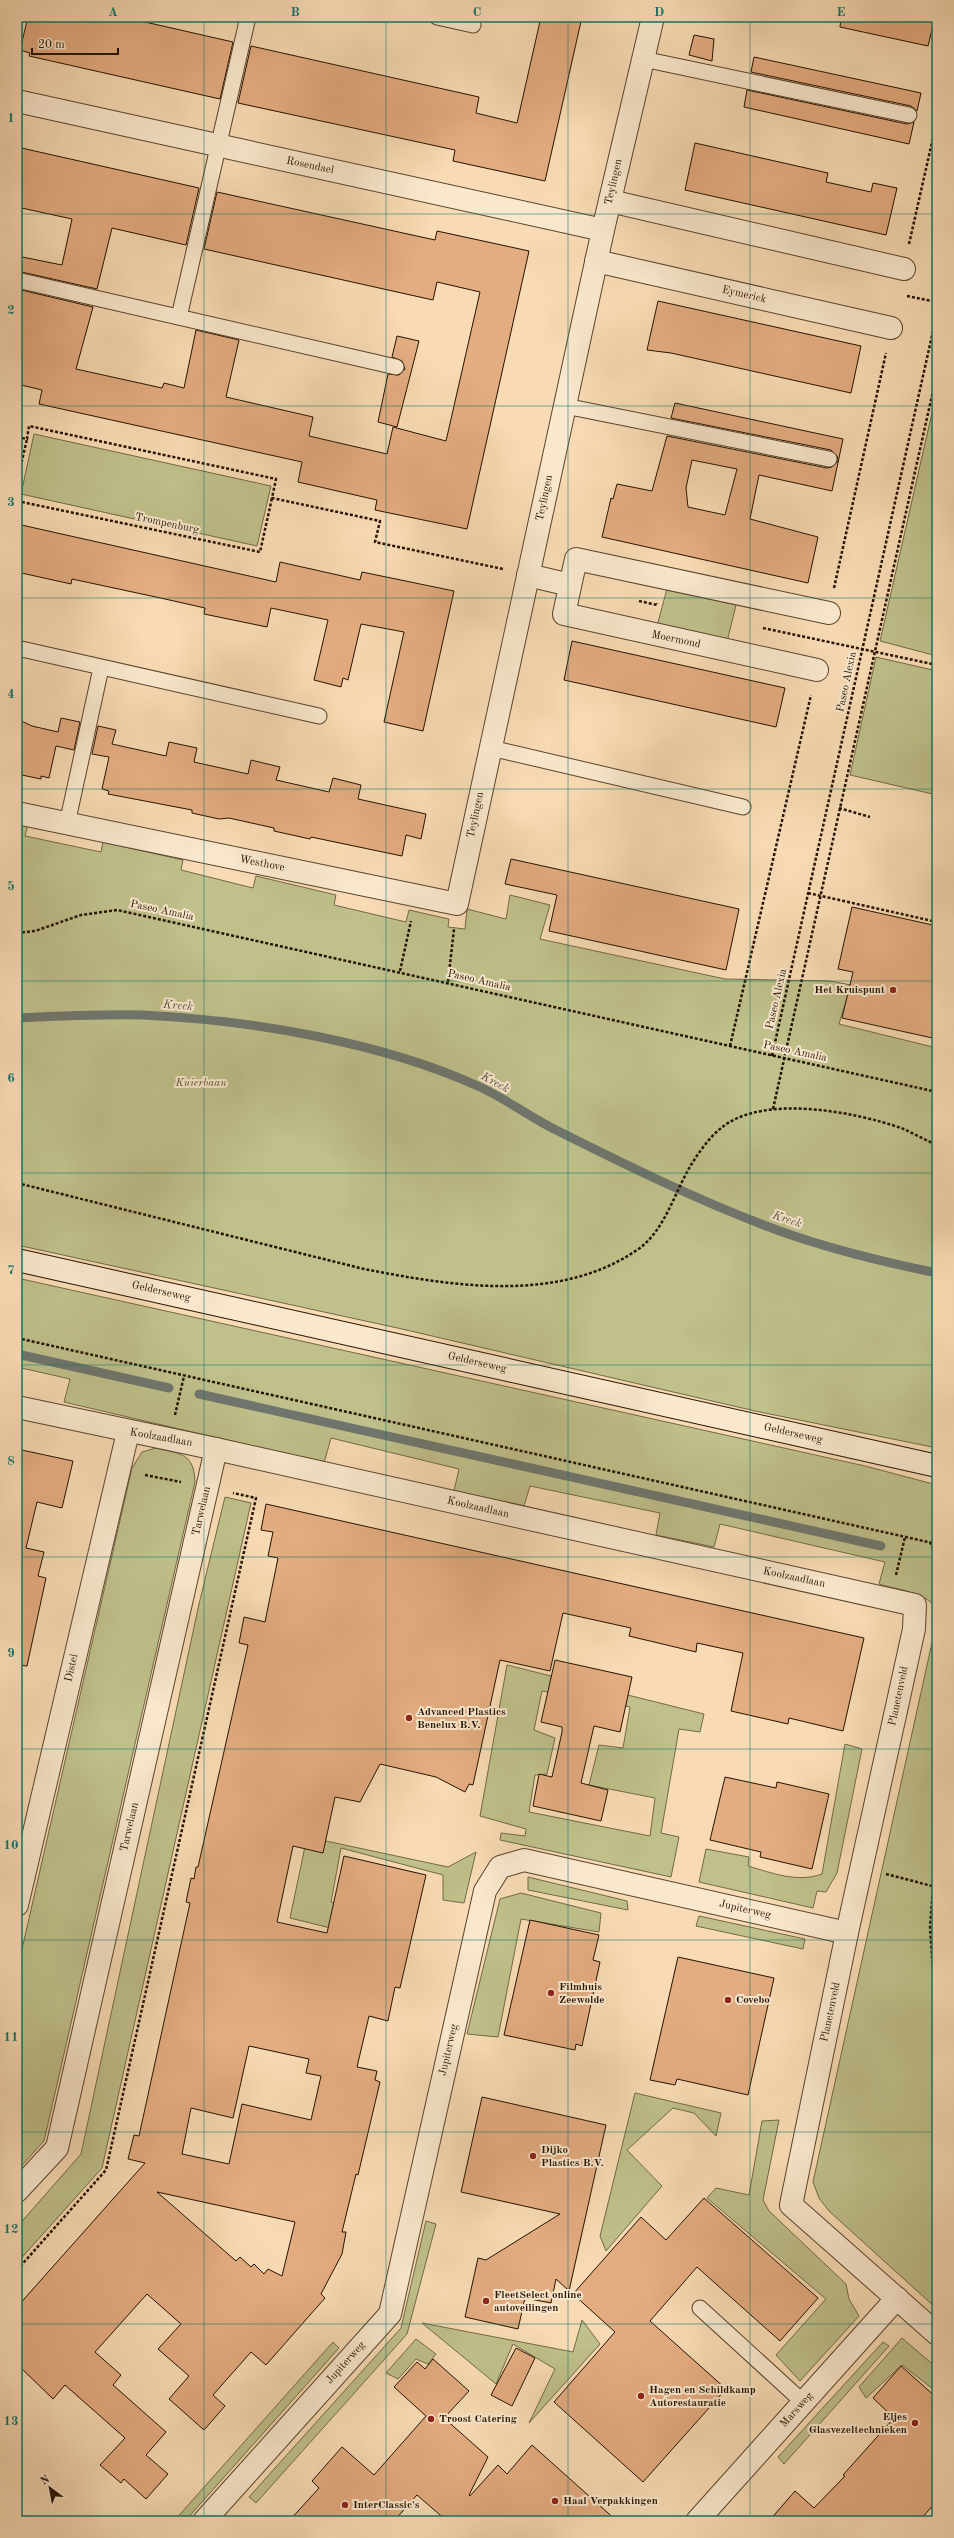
<svg xmlns="http://www.w3.org/2000/svg" width="954" height="2538" viewBox="0 0 954 2538" font-family="'Old Standard TT',serif">
<style>
.green{fill:#bfc08b;stroke:#726946;fill-rule:evenodd}
.lines{fill:none;stroke-linecap:round;stroke-linejoin:round}
.stream{stroke:#6f766e;stroke-width:9}
.building{fill:#e4ac81;stroke:#241200;fill-rule:evenodd}
.lane-casing{stroke:#59442d;stroke-width:17}
.street-casing{stroke:#59442d;stroke-width:24}
.secondary-casing{stroke:#241200;stroke-width:24}
.path{stroke:#241200;stroke-width:2.5;stroke-dasharray:3 2;stroke-linecap:butt}
.lane{stroke:#fae8ce;stroke-width:15}
.street{stroke:#fae8ce;stroke-width:22}
.secondary{stroke:#fae8ce;stroke-width:22}
.grid{fill:none;stroke:#0f766e;stroke-width:1;stroke-opacity:0.55}
.poi-dot{fill:#8f2418;stroke:#fae8ce;stroke-width:1.5}
.labels{text-anchor:middle;dominant-baseline:central;stroke-width:4;stroke-linejoin:round;paint-order:stroke}
.street-label{font-size:11px;fill:#241200;stroke:#fae8ce}
.poi-label{font-size:11px;font-weight:bold;fill:#241200;stroke:#fae8ce;text-anchor:start}
.park-label{font-size:11px;font-style:italic;fill:#5a4f31;stroke:#fae8ce}
.water-label{font-size:12px;font-style:italic;fill:#504c40;stroke:#fae8ce}
.neatline{fill:none;stroke:#0f766e;stroke-width:1.5}
.grid-label{font-size:13px;text-anchor:middle;font-weight:bold;fill:#0f766e}
</style>
<rect width="100%" height="100%" fill="#f8dbb4"/>
<filter id="stains"><feTurbulence type="fractalNoise" baseFrequency=".005" numOctaves="4"/><feColorMatrix values="0 0 0 0 .2 0 0 0 0 .09 0 0 0 0 .02 0 0 0 .5 -.17"/></filter>
<radialGradient id="worn" r=".72"><stop offset=".6" stop-color="#630" stop-opacity="0"/><stop offset="1" stop-color="#630" stop-opacity=".3"/></radialGradient>
<g class="green">
<path d="M 937,391 L 937,656 L 880,641 Z"/>
<path d="M 34,434 L 271,486 L 257,546 L 21,494 Z"/>
<path d="M 668,585 L 737,601 L 727,642 L 657,626 Z"/>
<path d="M 876,657 L 937,671 L 937,795 L 850,775 Z"/>
<path d="M 17,823 L 28,825 L 25,836 L 101,852 L 103,842 L 183,860 L 181,870 L 253,888 L 256,876 L 336,895 L 334,905 L 406,922 L 409,910 L 449,919 L 448,927 L 465,929 L 467,909 L 506,919 L 510,895 L 550,905 L 540,939 L 725,979 L 830,981 L 851,985 L 839,1024 L 937,1048 L 937,1448 L 755,1411 L 402,1329 L 17,1245 Z"/>
<path d="M 17,1278 L 865,1466 L 937,1485 L 937,1611 C 929,1592 897,1590 879,1584 L 885,1562 L 720,1524 L 714,1547 L 656,1535 L 660,1513 L 530,1486 L 524,1506 L 454,1491 L 459,1469 L 331,1438 L 324,1463 L 64,1402 L 70,1379 L 17,1367 Z"/>
<path d="M 156,1448 C 181,1454 194,1453 195,1482 L 44,2141 L 17,2171 L 17,1971 L 132,1468 L 142,1452 Z"/>
<path d="M 225,1497 L 251,1503 L 102,2168 L 17,2263 L 17,2227 L 81,2154 L 199,1604 Z"/>
<path d="M 937,1620 L 937,2309 L 829,2211 L 819,2198 L 813,2182 Z"/>
<path d="M 507,1665 L 704,1714 L 700,1732 L 679,1729 L 661,1833 L 679,1837 L 671,1877 L 500,1840 L 501,1833 L 525,1836 L 526,1829 L 480,1816 ZM 542,1691 L 630,1707 L 623,1748 L 599,1745 L 589,1785 L 655,1798 L 650,1836 L 529,1812 L 535,1775 L 547,1774 L 555,1738 L 534,1730 Z"/>
<path d="M 845,1744 L 862,1749 L 837,1873 L 826,1892 L 817,1891 L 813,1908 L 699,1882 L 706,1849 L 749,1857 L 748,1866 C 772,1873 797,1883 822,1874 Z"/>
<path d="M 307,1837 L 448,1867 L 476,1852 L 464,1903 L 443,1900 L 443,1875 L 341,1848 L 331,1902 L 375,1917 L 371,1938 L 290,1918 Z"/>
<path d="M 528,1877 L 627,1901 L 628,1910 L 528,1890 Z"/>
<path d="M 521,1893 L 601,1913 L 599,1932 L 521,1919 L 498,2037 L 467,2034 L 500,1899 Z"/>
<path d="M 699,1916 L 805,1939 L 803,1949 L 696,1926 Z"/>
<path d="M 635,2093 L 721,2113 L 716,2136 L 694,2113 L 673,2108 L 627,2150 L 662,2186 L 606,2251 L 600,2236 Z"/>
<path d="M 779,2120 L 763,2200 L 769,2211 L 846,2284 L 849,2299 L 859,2316 L 800,2381 L 776,2355 L 826,2299 L 707,2198 L 716,2188 L 749,2195 L 762,2121 Z"/>
<path d="M 426,2221 L 436,2224 L 407,2334 L 256,2503 L 249,2497 L 401,2328 Z"/>
<path d="M 582,2320 L 600,2344 L 529,2423 L 555,2369 L 513,2344 L 496,2384 L 422,2323 L 573,2352 Z"/>
<path d="M 902,2338 L 937,2368 L 937,2392 L 902,2365 L 866,2398 L 859,2387 Z"/>
<path d="M 416,2339 L 436,2354 L 428,2364 L 416,2359 L 398,2379 L 386,2373 Z"/>
<path d="M 333,2342 L 339,2348 L 185,2521 L 174,2521 Z"/>
<path d="M 883,2342 L 889,2346 L 784,2464 L 778,2457 Z"/>
</g>
<g class="lines">
<g class="stream">
<path d="M 17,1018 C 59,1016 102,1014 143,1015 C 250,1020 382,1042 480,1087 C 506,1099 530,1117 556,1130 C 628,1166 701,1202 777,1230 C 829,1249 883,1262 937,1273"/>
<path d="M 17,1354 L 169,1388"/>
<path d="M 199,1394 L 881,1546"/>
</g>
</g>
<g class="building">
<path d="M 28,17 L 123,17 L 233,42 L 220,99 L 29,56 L 30,53 L 20,50 Z"/>
<path d="M 541,17 L 582,17 L 545,181 L 453,161 L 455,150 L 238,103 L 251,46 L 479,97 L 476,113 L 517,123 Z"/>
<path d="M 841,17 L 935,17 L 928,46 L 840,27 Z"/>
<path d="M 694,35 L 714,39 L 712,61 L 689,55 Z"/>
<path d="M 754,57 L 921,93 L 917,111 L 911,106 L 751,72 Z"/>
<path d="M 747,90 L 907,124 L 914,122 L 909,144 L 744,107 Z"/>
<path d="M 695,143 L 828,173 L 826,182 L 871,192 L 873,183 L 897,188 L 886,235 L 685,190 Z"/>
<path d="M 17,147 L 199,188 L 186,245 L 112,228 L 97,289 L 17,271 L 17,256 L 62,265 L 72,219 L 17,207 Z"/>
<path d="M 217,192 L 435,240 L 437,231 L 529,251 L 467,529 L 375,510 L 377,500 L 298,482 L 302,462 L 39,404 L 42,390 L 17,384 L 17,289 L 93,307 L 76,369 L 162,388 L 164,383 L 184,388 L 196,330 L 239,340 L 226,397 L 313,417 L 309,436 L 387,454 L 393,427 L 446,441 L 480,292 L 437,282 L 433,300 L 204,249 Z"/>
<path d="M 658,301 L 861,346 L 851,393 L 671,353 L 647,350 Z"/>
<path d="M 397,336 L 419,341 L 397,427 L 378,422 L 388,374 L 399,375 L 405,369 L 402,361 L 392,357 Z"/>
<path d="M 675,403 L 843,439 L 832,491 L 759,475 L 750,519 L 818,537 L 808,583 L 602,537 L 611,498 L 613,499 L 617,484 L 652,491 L 667,436 L 827,468 L 832,467 L 838,461 L 837,456 L 831,450 L 671,418 ZM 692,460 L 737,469 L 725,515 L 688,507 L 686,488 Z"/>
<path d="M 17,524 L 276,582 L 280,562 L 360,580 L 362,572 L 454,591 L 423,731 L 384,722 L 404,632 L 361,624 L 348,680 L 343,678 L 341,687 L 314,680 L 328,620 L 271,608 L 267,627 L 204,614 L 205,608 L 165,599 L 72,579 L 71,584 L 17,572 Z"/>
<path d="M 572,641 L 785,688 L 776,727 L 564,680 Z"/>
<path d="M 61,718 L 80,722 L 74,750 L 56,746 L 49,778 L 41,776 L 41,779 L 17,774 L 17,719 L 32,726 L 58,732 Z"/>
<path d="M 98,726 L 116,730 L 112,744 L 166,756 L 169,742 L 197,748 L 194,762 L 248,774 L 251,760 L 280,767 L 276,780 L 329,792 L 333,778 L 361,785 L 358,799 L 426,814 L 421,839 L 406,835 L 402,856 L 311,837 L 310,839 L 274,831 L 274,828 L 229,818 L 219,819 L 192,813 L 192,810 L 108,794 L 109,791 L 102,789 L 109,757 L 92,754 Z"/>
<path d="M 511,859 L 739,909 L 726,970 L 549,931 L 557,895 L 505,884 Z"/>
<path d="M 852,907 L 937,926 L 937,1039 L 842,1018 L 853,972 L 838,969 Z"/>
<path d="M 17,1449 L 73,1461 L 62,1508 L 37,1502 L 26,1548 L 44,1552 L 38,1576 L 46,1578 L 27,1666 L 17,1665 Z"/>
<path d="M 266,1504 L 864,1638 L 843,1731 L 789,1718 L 788,1724 L 731,1711 L 743,1653 L 697,1643 L 696,1652 L 629,1636 L 631,1628 L 563,1613 L 550,1671 L 500,1660 L 473,1785 L 469,1784 L 465,1792 L 436,1777 L 380,1764 L 360,1802 L 335,1797 L 323,1853 L 293,1846 L 277,1922 L 327,1933 L 344,1856 L 426,1875 L 400,1988 L 395,1987 L 388,2021 L 369,2016 L 357,2067 L 377,2071 L 375,2080 L 380,2082 L 358,2175 L 356,2174 L 342,2232 L 346,2232 L 342,2254 L 321,2294 L 325,2298 L 266,2365 L 251,2352 L 213,2395 L 225,2406 L 204,2430 L 169,2399 L 189,2376 L 158,2349 L 181,2324 L 147,2294 L 95,2352 L 121,2375 L 113,2385 L 166,2432 L 146,2455 L 168,2474 L 146,2499 L 124,2479 L 121,2483 L 100,2465 L 125,2438 L 65,2385 L 53,2399 L 17,2364 L 17,2307 L 145,2163 L 128,2159 L 134,2135 L 139,2136 L 190,1903 L 186,1902 L 191,1878 L 194,1879 L 196,1867 L 198,1867 L 248,1645 L 239,1643 L 244,1617 L 265,1622 L 278,1558 L 268,1556 L 273,1532 L 261,1530 ZM 249,2046 L 309,2059 L 306,2073 L 321,2076 L 311,2120 L 242,2104 L 229,2164 L 182,2154 L 191,2108 L 233,2118 ZM 157,2192 L 295,2222 L 282,2276 L 268,2269 L 264,2274 L 254,2264 L 251,2267 L 240,2257 L 236,2261 Z"/>
<path d="M 555,1660 L 632,1677 L 620,1732 L 594,1726 L 581,1783 L 608,1790 L 601,1821 L 533,1806 L 539,1774 L 552,1777 L 562,1732 L 562,1727 L 541,1722 Z"/>
<path d="M 725,1777 L 776,1788 L 777,1782 L 829,1794 L 812,1869 L 760,1857 L 761,1852 L 710,1840 Z"/>
<path d="M 530,1920 L 599,1935 L 593,1960 L 600,1962 L 582,2046 L 576,2044 L 575,2050 L 504,2035 Z"/>
<path d="M 678,1957 L 774,1978 L 748,2095 L 677,2079 L 675,2085 L 650,2080 Z"/>
<path d="M 482,2097 L 606,2125 L 569,2291 L 556,2279 L 551,2303 L 525,2298 L 518,2329 L 465,2317 L 478,2258 L 486,2260 L 560,2214 L 461,2192 Z"/>
<path d="M 704,2198 L 818,2298 L 780,2341 L 697,2267 L 650,2321 L 726,2389 L 643,2482 L 554,2402 L 615,2332 L 573,2294 L 641,2217 L 666,2240 Z"/>
<path d="M 516,2348 L 535,2358 L 512,2406 L 491,2395 Z"/>
<path d="M 433,2359 L 469,2391 L 444,2418 L 488,2457 L 469,2495 L 470,2496 L 498,2465 L 507,2474 L 532,2445 L 617,2521 L 447,2521 L 417,2495 L 394,2521 L 289,2521 L 319,2488 L 312,2481 L 342,2447 L 374,2475 L 426,2416 L 394,2387 L 417,2362 L 425,2369 Z"/>
<path d="M 901,2366 L 937,2398 L 937,2501 L 919,2521 L 769,2521 L 795,2491 L 814,2508 L 845,2476 L 843,2475 L 894,2418 L 873,2398 Z"/>
</g>
<g class="lines">
<defs>
<g id="lane">
<path d="M 437,17 L 473,25"/>
<path d="M 643,59 L 909,115"/>
<path d="M 17,280 L 396,367"/>
<path d="M 179,317 L 248,17"/>
<path d="M 565,406 L 829,459"/>
<path d="M 17,648 L 319,716"/>
<path d="M 491,748 L 743,807"/>
<path d="M 67,824 L 101,668"/>
<path d="M 700,2308 L 804,2403"/>
</g>
<g id="street">
<path d="M 17,101 L 603,230"/>
<path d="M 610,201 L 904,269"/>
<path d="M 596,261 L 891,328"/>
<path d="M 528,575 L 570,585"/>
<path d="M 817,670 L 564,614 L 576,559 L 829,613"/>
<path d="M 17,813 L 457,904 L 603,230 L 653,17"/>
<path d="M 17,1407 L 216,1449 L 915,1605 L 914,1629 L 847,1933 L 791,2205 L 937,2334"/>
<path d="M 17,1905 L 128,1432"/>
<path d="M 17,2191 L 57,2148 L 216,1449"/>
<path d="M 204,2521 L 390,2314 L 485,1891 L 500,1867 L 524,1860 L 847,1933"/>
<path d="M 697,2521 L 897,2298"/>
</g>
<path id="secondary" d="M 17,1260 L 937,1466"/>
</defs>
<use href="#lane" class="lane-casing"/>
<use href="#street" class="street-casing"/>
<use href="#secondary" class="secondary-casing"/>
<g class="path">
<path d="M 909,244 L 937,120"/>
<path d="M 907,296 L 937,302"/>
<path d="M 17,437 L 27,439 L 29,426 L 276,479 L 272,498 L 380,521 L 375,542 L 503,569"/>
<path d="M 17,482 L 27,439"/>
<path d="M 17,501 L 260,552 L 272,498"/>
<path d="M 834,588 L 886,353"/>
<path d="M 639,601 L 657,605 L 657,603"/>
<path d="M 763,628 L 937,665"/>
<path d="M 839,808 L 870,817"/>
<path d="M 808,893 L 937,922"/>
<path d="M 17,933 L 35,931 L 81,915 L 117,910 L 937,1092"/>
<path d="M 400,971 L 411,921"/>
<path d="M 448,982 L 454,929"/>
<path d="M 730,1046 L 811,695"/>
<path d="M 772,1056 L 937,313"/>
<path d="M 773,1109 L 937,373"/>
<path d="M 17,1183 L 364,1269 C 452,1286 558,1304 637,1250 C 665,1231 674,1193 691,1165 C 699,1152 709,1138 720,1129 C 761,1093 855,1112 901,1128 C 913,1133 925,1140 937,1145"/>
<path d="M 17,1338 L 937,1544"/>
<path d="M 175,1415 L 184,1376"/>
<path d="M 145,1475 L 181,1482"/>
<path d="M 930,1542 L 937,1557"/>
<path d="M 896,1575 L 905,1537"/>
<path d="M 937,1836 L 930,1927 L 937,2030"/>
<path d="M 886,1874 L 932,1886"/>
<path d="M 17,2270 L 106,2170 L 256,1498 L 233,1493"/>
</g>
<use href="#lane" class="lane"/>
<use href="#street" class="street"/>
<use href="#secondary" class="secondary"/>
</g>
<path class="grid" d="M 204,17 L 204,2521M 386,17 L 386,2521M 568,17 L 568,2521M 750,17 L 750,2521M 17,214 L 937,214M 17,406 L 937,406M 17,598 L 937,598M 17,789 L 937,789M 17,981 L 937,981M 17,1173 L 937,1173M 17,1365 L 937,1365M 17,1557 L 937,1557M 17,1749 L 937,1749M 17,1940 L 937,1940M 17,2132 L 937,2132M 17,2324 L 937,2324"/>
<g class="poi-dot">
<circle cx="893" cy="990" r="4"/>
<circle cx="409" cy="1718" r="4"/>
<circle cx="551" cy="1993" r="4"/>
<circle cx="728" cy="2000" r="4"/>
<circle cx="533" cy="2156" r="4"/>
<circle cx="486" cy="2301" r="4"/>
<circle cx="641" cy="2396" r="4"/>
<circle cx="431" cy="2419" r="4"/>
<circle cx="915" cy="2423" r="4"/>
<circle cx="555" cy="2501" r="4"/>
<circle cx="345" cy="2505" r="4"/>
</g>
<g class="labels">
<g class="street-label">
<text transform="translate(310 166) rotate(12)">Rosendael</text>
<text transform="translate(614 182) rotate(-77)">Teylingen</text>
<text transform="translate(744 295) rotate(13)">Eymerick</text>
<text transform="translate(545 498) rotate(-78)">Teylingen</text>
<text transform="translate(167 524) rotate(12)">Trompenburg</text>
<text transform="translate(676 640) rotate(12)">Moermond</text>
<text transform="translate(847 682) rotate(-78)">Paseo Alexia</text>
<text transform="translate(476 815) rotate(-78)">Teylingen</text>
<text transform="translate(262 864) rotate(11)">Westhove</text>
<text transform="translate(162 911) rotate(12)">Paseo Amalia</text>
<text transform="translate(479 981) rotate(13)">Paseo Amalia</text>
<text transform="translate(777 999) rotate(-77)">Paseo Alexia</text>
<text transform="translate(795 1052) rotate(12)">Paseo Amalia</text>
<text transform="translate(161 1292) rotate(13)">Gelderseweg</text>
<text transform="translate(477 1363) rotate(13)">Gelderseweg</text>
<text transform="translate(793 1434) rotate(13)">Gelderseweg</text>
<text transform="translate(161 1438) rotate(10)">Koolzaadlaan</text>
<text transform="translate(478 1508) rotate(13)">Koolzaadlaan</text>
<text transform="translate(202 1511) rotate(-77)">Tarwelaan</text>
<text transform="translate(794 1578) rotate(12)">Koolzaadlaan</text>
<text transform="translate(72 1668) rotate(-77)">Distel</text>
<text transform="translate(899 1696) rotate(-78)">Planetenveld</text>
<text transform="translate(130 1827) rotate(-77)">Tarwelaan</text>
<text transform="translate(745 1910) rotate(13)">Jupiterweg</text>
<text transform="translate(831 2012) rotate(-78)">Planetenveld</text>
<text transform="translate(449 2050) rotate(-77)">Jupiterweg</text>
<text transform="translate(346 2363) rotate(-48)">Jupiterweg</text>
<text transform="translate(797 2410) rotate(-48)">Marsweg</text>
</g>
<g class="poi-label">
<text x="885" y="990" text-anchor="end">Het Kruispunt</text>
<text x="417" y="1712">Advanced Plastics<tspan x="417" dy="13">Benelux B.V.</tspan></text>
<text x="559" y="1987">Filmhuis<tspan x="559" dy="13">Zeewolde</tspan></text>
<text x="736" y="2000">Covebo</text>
<text x="541" y="2150">Dijko<tspan x="541" dy="13">Plastics B.V.</tspan></text>
<text x="494" y="2295">FleetSelect online<tspan x="494" dy="13">autoveilingen</tspan></text>
<text x="649" y="2390">Hagen en Schildkamp<tspan x="649" dy="13">Autorestauratie</tspan></text>
<text x="907" y="2417" text-anchor="end">Eljes<tspan x="907" dy="13">Glasvezeltechnieken</tspan></text>
<text x="439" y="2419">Troost Catering</text>
<text x="563" y="2501">Haal Verpakkingen</text>
<text x="353" y="2505">InterClassic's</text>
</g>
<g class="park-label">
<text x="201" y="1083">Kuierbaan</text>
</g>
<g class="water-label">
<text transform="translate(178 1006) rotate(5)">Kreek</text>
<text transform="translate(495 1083) rotate(28)">Kreek</text>
<text transform="translate(787 1220) rotate(19)">Kreek</text>
</g>
</g>
<rect width="954" height="2538" fill="none" stroke="#f8dbb4" stroke-width="44"/>
<g transform="translate(50 2488) rotate(328)" stroke="#fae8ce" stroke-width="3" paint-order="stroke">
<path d="M0-3L7 15L0 10L-7 15Z" fill="#241200"/>
<text y="-6" font-size="11" font-weight="bold" text-anchor="middle" fill="#241200">N</text>
</g>
<path d="M32 48v6h86v-6" fill="none" stroke="#241200" stroke-width="2"/>
<text x="38" y="48" font-size="12" fill="#241200" stroke="#fae8ce" stroke-width="3" paint-order="stroke">20 m</text>
<rect x="22" y="22" width="910" height="2494" class="neatline"/>
<g class="grid-label">
<text x="113" y="16">A</text>
<text x="295" y="16">B</text>
<text x="477" y="16">C</text>
<text x="659" y="16">D</text>
<text x="841" y="16">E</text>
<text x="11" y="122">1</text>
<text x="11" y="314">2</text>
<text x="11" y="506">3</text>
<text x="11" y="698">4</text>
<text x="11" y="890">5</text>
<text x="11" y="1082">6</text>
<text x="11" y="1274">7</text>
<text x="11" y="1465">8</text>
<text x="11" y="1657">9</text>
<text x="11" y="1849">10</text>
<text x="11" y="2041">11</text>
<text x="11" y="2233">12</text>
<text x="11" y="2425">13</text>
</g>
<rect width="100%" height="100%" filter="url(#stains)"/>
<rect width="100%" height="100%" fill="url(#worn)"/>
</svg>
